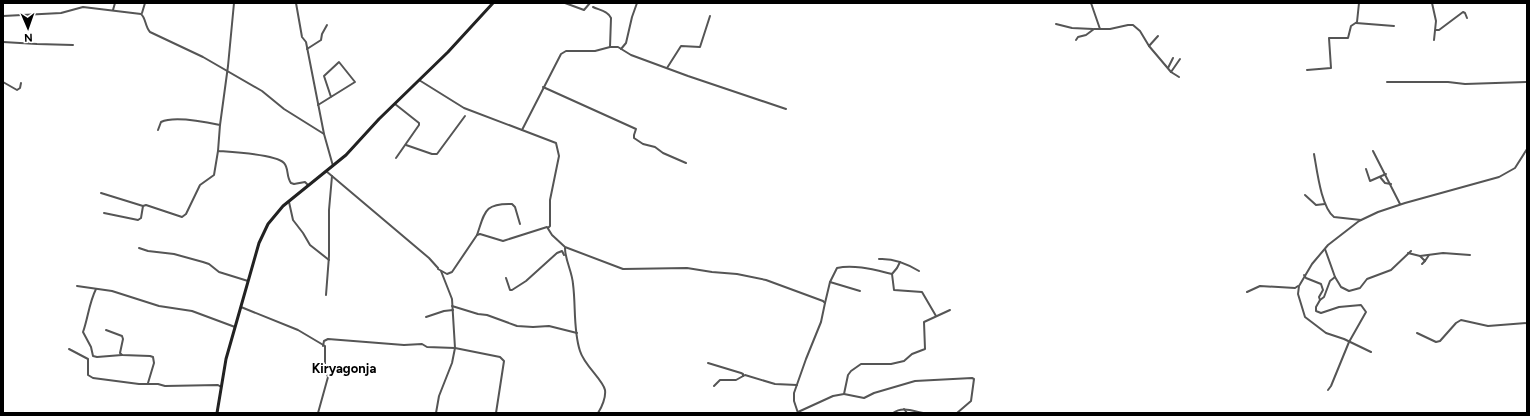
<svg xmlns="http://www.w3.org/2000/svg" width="1530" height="416" viewBox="0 0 1530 416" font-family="Figtree,sans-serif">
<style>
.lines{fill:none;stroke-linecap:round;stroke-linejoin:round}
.street{stroke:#555;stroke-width:2}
.secondary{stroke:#222;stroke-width:3}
.labels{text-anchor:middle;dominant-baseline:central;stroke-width:4;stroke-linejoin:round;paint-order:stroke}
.quarter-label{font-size:13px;font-weight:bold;fill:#000;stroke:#fff}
</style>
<rect width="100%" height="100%" fill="#fff"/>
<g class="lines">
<g class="street">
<path d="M 296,3 L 302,37 L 306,42 L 324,134"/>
<path d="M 565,3 L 584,10 L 590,3"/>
<path d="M 1091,3 L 1100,29"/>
<path d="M 1432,3 L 1436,21 L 1434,40"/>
<path d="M 593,7 C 599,10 608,11 611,18 L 610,47"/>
<path d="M 113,10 L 115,3"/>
<path d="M 142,13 L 145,3"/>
<path d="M 3,16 L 61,13 L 83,7 L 141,14 C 146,18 145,27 150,32 L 203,57 L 262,91 L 284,109 L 324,134 L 333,166"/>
<path d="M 1356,23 L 1394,26"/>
<path d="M 1056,24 L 1072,28 L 1093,29"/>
<path d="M 1436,30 L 1439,30 L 1463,12 L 1465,13 L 1467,18"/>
<path d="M 1076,40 L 1078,37 L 1086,35 L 1094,29 L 1110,29 L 1128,25 L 1133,25 L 1140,31 L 1149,46 L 1171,72 L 1179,77"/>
<path d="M 3,42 L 37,44 L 73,45"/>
<path d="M 1149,46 L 1158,36"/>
<path d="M 307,49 L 321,40 L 322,34 L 327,25"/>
<path d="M 621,49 L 626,43 L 632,17 L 637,3"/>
<path d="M 667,68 L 681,46 L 700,47 L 710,16"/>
<path d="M 1168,68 L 1173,58"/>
<path d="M 1307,70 L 1331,68 L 1329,38 L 1348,38 L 1351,26 L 1357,22 L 1359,3"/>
<path d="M 1171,72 L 1180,59"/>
<path d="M 419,80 L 464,108 L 522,130 L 561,54 L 566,51 L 595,51 L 610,47 L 618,47 L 631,55 L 688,76 L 786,109"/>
<path d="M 3,82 L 17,90 L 20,88 L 21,83"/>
<path d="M 1387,82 L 1448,82 L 1465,84 L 1527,82"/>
<path d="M 543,87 L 636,129 L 634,135 L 634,138 L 643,144 L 655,147 L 663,153 L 686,163"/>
<path d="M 395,104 L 419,123 L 419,125 L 396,158"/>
<path d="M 318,105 L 355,82 L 339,62 L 324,76 L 331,97"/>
<path d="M 220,125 L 228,66 L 234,3"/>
<path d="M 522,130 L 556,143 L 559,156 L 550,200 L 550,226 L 548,228"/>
<path d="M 406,145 L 432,154 L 437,154 L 465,116"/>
<path d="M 218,151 C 231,152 275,154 284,163 C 289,168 286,177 291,183 L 294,184 L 305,182 L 308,185"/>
<path d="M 1373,151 L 1400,204"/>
<path d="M 1314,154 C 1317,170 1321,207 1334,217 L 1361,220"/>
<path d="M 1366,169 L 1370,181 L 1386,174"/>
<path d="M 326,171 L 429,258 L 438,268"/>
<path d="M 1380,177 L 1385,183 L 1391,184"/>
<path d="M 101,193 L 143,206"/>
<path d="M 1305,195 L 1316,205 L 1325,204"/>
<path d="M 289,202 L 293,220 L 303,233 L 310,245 L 329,260"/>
<path d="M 104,213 L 138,220 L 141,218 L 143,206 L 146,205 L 182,217 L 186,214 L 200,185 L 214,175 L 218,151 L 220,125 C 206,122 173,116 161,122 L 158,130"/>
<path d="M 477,235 C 485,212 484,203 512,204 L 515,207 L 520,224"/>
<path d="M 139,248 L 148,251 L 174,254 L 203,262 L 209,264 L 219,272 L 248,281"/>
<path d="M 565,248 C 565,260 572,271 573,284 C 576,306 573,330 580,351 C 584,365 603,380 605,390 C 606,397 602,407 598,413"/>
<path d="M 1325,249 L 1335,277 L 1341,287 L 1349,291 L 1360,288 L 1367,279 L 1391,270 L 1411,251"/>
<path d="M 1408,253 L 1420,256 L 1443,253 L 1470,255"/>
<path d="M 1420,256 L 1425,261 L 1429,255"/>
<path d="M 879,259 C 894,258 906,263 919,271"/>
<path d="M 1422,264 L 1425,261"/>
<path d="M 438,269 L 447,274 L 452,272 L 477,235 L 480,234 L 503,241 L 547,227 L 552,235 L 565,247 L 623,269 L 687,268 L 712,272 L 737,274 L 766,280 L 823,301 L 825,303 L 821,322 L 806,359 L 794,393 L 794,401 L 798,413"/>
<path d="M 892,274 L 894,290 L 922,292 L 936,316"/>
<path d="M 1304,275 L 1306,278 L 1321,284 L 1323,290 L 1319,297 L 1320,300"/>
<path d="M 506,278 L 510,290 L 512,290 L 526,281 L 557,253 L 562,251 L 564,255"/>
<path d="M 830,282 L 860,291"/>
<path d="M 77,286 L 112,291 L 159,306 L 192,311 L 235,327"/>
<path d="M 96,289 C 89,303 88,318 83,332 L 91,347 L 93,356 L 97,357 L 122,355"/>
<path d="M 1247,292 L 1260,286 L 1295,288 L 1298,286"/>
<path d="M 326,295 L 329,256 L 329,210 L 332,176"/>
<path d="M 825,303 L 830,282 L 837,268 C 854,264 875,270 892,274 L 897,268 L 900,262"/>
<path d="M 452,306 L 478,314 L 487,315 L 517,326 L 533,327 L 549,326 L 577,333"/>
<path d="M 241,307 L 298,330 L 325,346 L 325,369 L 328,377 L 318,413"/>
<path d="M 426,317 L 444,311 L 453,310"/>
<path d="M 106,330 L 122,336 L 123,339 L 120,353 L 122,355 L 150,356 L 153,357 L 154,363 L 148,383"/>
<path d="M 1417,333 L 1436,342 L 1440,341 L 1456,323 L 1461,320 L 1488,326 L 1527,323"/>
<path d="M 323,346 L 324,341 L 328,339 L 404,345 L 422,344 L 427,347 L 455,348 L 500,357 L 504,361 L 496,413"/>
<path d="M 69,349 L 88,359 L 88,375 L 93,378 L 139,384 L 158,384 L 165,386 L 218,385 L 221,387"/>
<path d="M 1371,352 L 1344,339 L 1326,333 L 1305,317 L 1298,294 L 1299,286 L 1312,264 L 1328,245 L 1359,221 L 1378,212 L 1405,203 L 1499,177 L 1515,168 L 1527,149"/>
<path d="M 708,363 L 741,373 L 743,374 L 743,376"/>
<path d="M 714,386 L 720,380 L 736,380 L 745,375 L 775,384 L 797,385"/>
<path d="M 1328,390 L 1331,386 L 1349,342 L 1366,312 L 1361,305 L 1339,307 L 1321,313 L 1316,311 L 1316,307 L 1320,300 L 1324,297 L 1330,281 L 1335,277"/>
<path d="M 844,394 L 864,398 L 874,393 L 915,381 L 972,378 L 974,379 L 971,401 L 957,413"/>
<path d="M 904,409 L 907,413"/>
<path d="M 798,412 L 833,396 L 844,394 L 848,375 L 851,371 L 861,364 L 891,364 L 904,361 L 912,354 L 925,349 L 924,322 L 950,310"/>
<path d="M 436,413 L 439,396 L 452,363 L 455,348 L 452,299 L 441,271"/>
<path d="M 893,413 C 902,406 913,411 923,413"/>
</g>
<path class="secondary" d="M 217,413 L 226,359 L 259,243 L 268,224 L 283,206 L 346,155 L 379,119 L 448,52 L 493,3"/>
</g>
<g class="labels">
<g class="quarter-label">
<text x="344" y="368">Kiryagonja</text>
</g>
</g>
<rect width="1530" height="416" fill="none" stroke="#000000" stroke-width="8"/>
<g transform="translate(28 28) rotate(178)" stroke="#ffffff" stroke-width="3" paint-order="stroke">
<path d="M0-3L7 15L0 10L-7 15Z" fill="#000000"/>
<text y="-6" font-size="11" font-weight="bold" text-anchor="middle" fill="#000000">N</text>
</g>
</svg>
